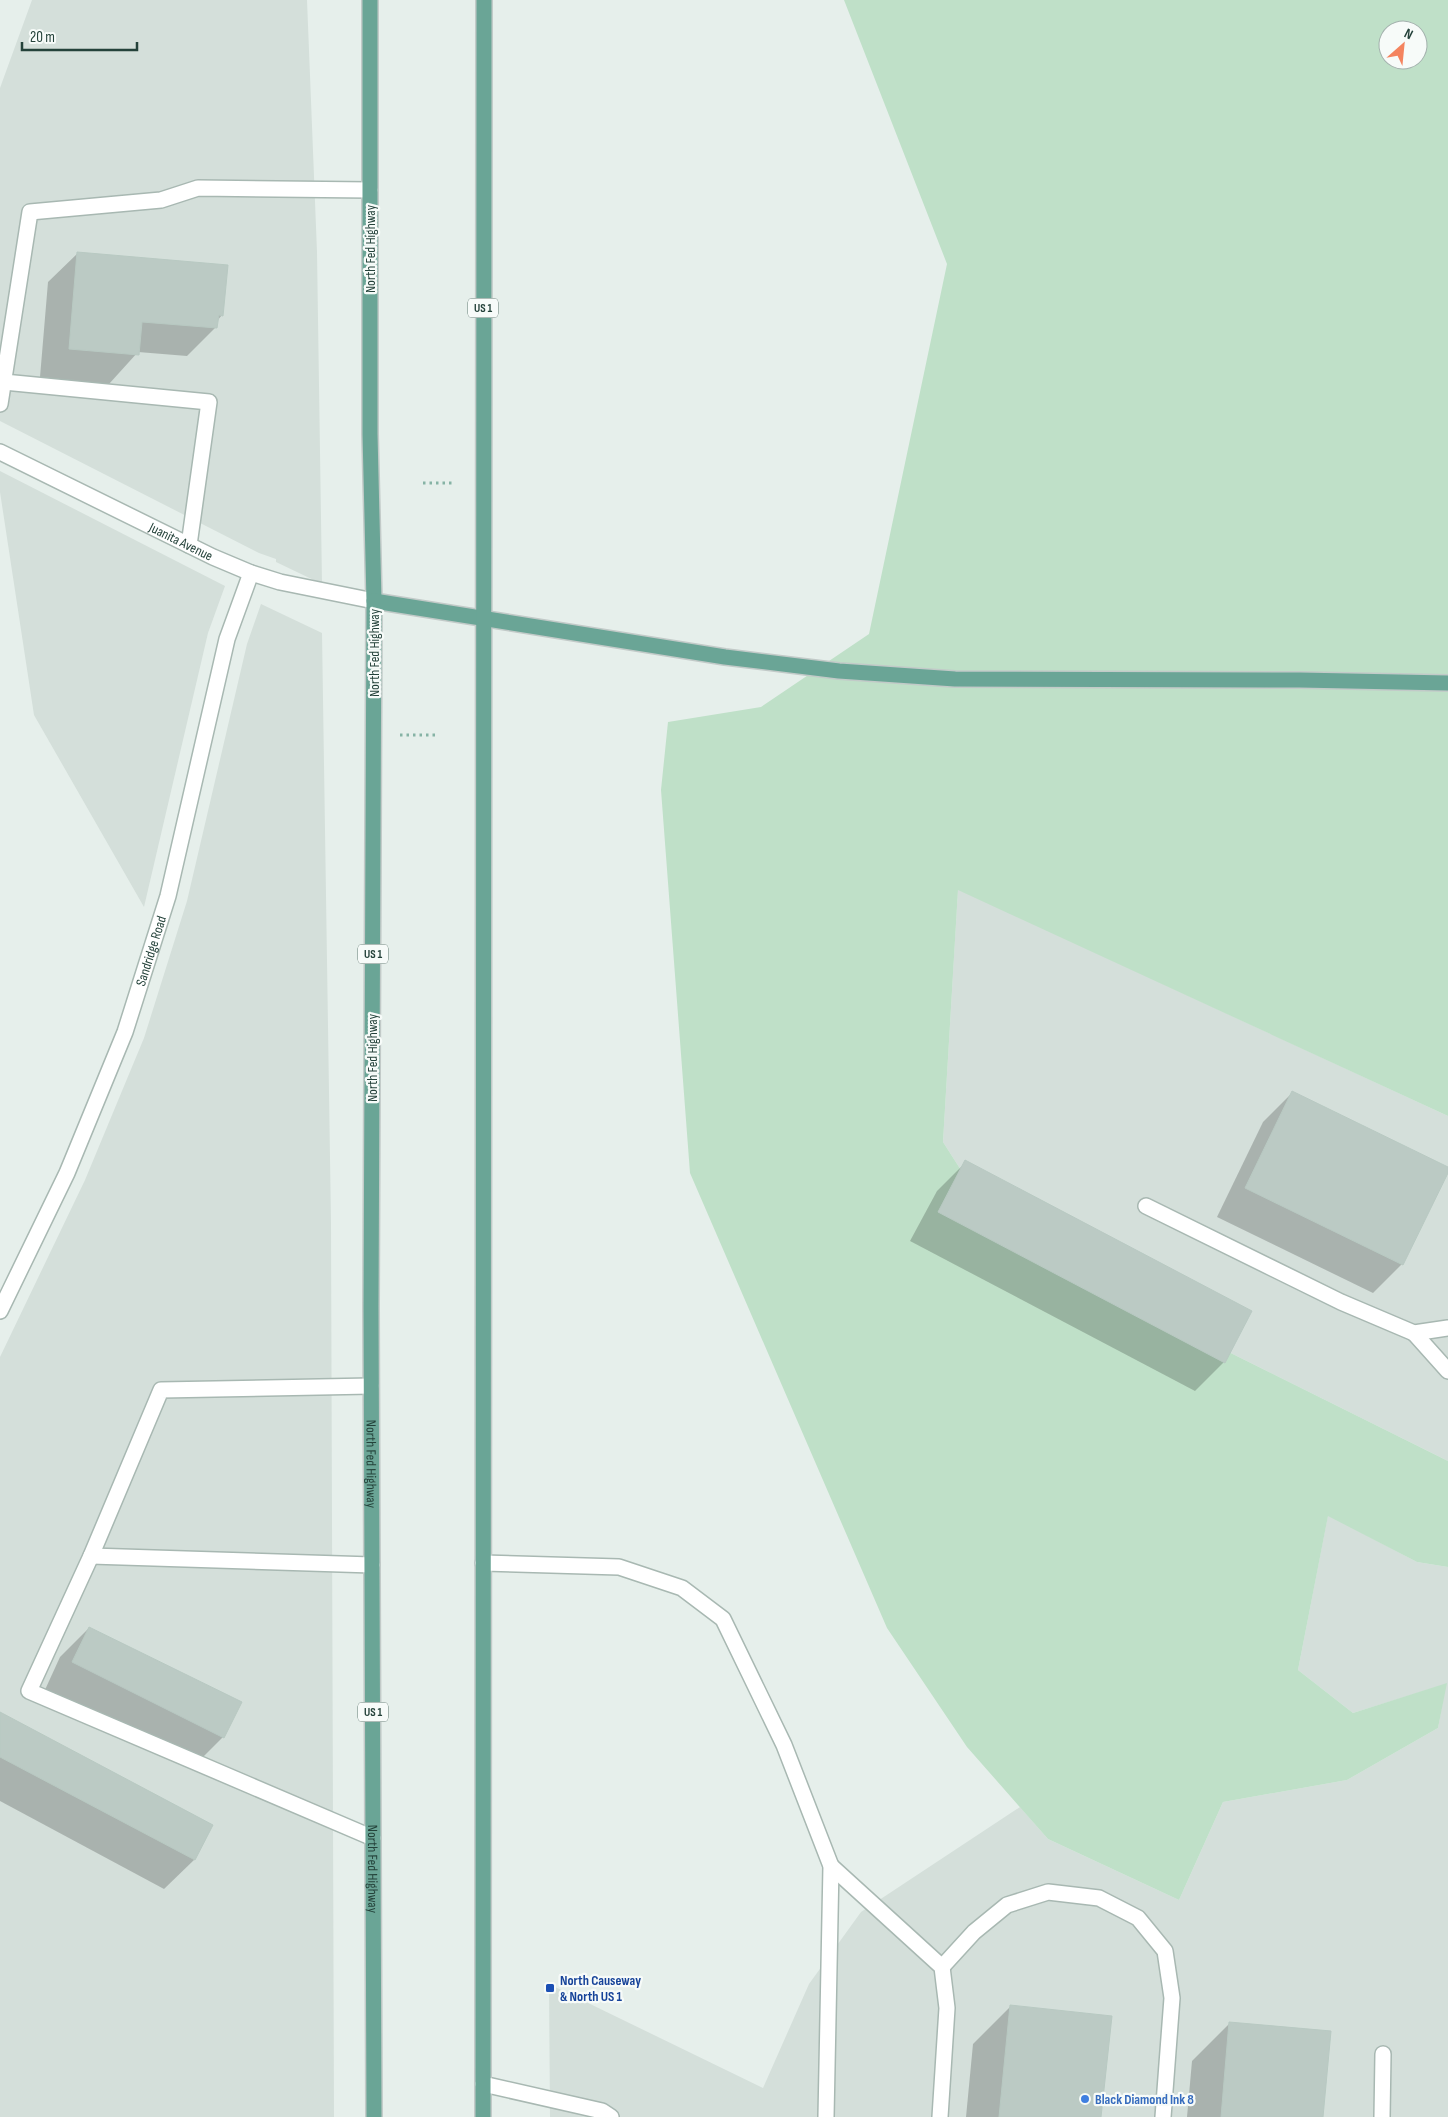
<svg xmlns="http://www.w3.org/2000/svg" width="1448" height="2117" viewBox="0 0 1448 2117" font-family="'Sofia Sans Condensed',sans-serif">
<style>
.built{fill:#d4dfda}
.green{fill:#bfe0c8;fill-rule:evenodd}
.shadow{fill:#0003}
.building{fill:#bbcac4;stroke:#b8c9c2}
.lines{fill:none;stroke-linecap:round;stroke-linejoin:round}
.minor-casing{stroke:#a8b8b2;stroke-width:18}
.major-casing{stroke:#c2cac8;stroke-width:18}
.path{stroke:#86b3a5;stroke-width:3;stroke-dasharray:2.5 4;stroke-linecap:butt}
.minor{stroke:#fff;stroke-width:15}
.major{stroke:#6aa596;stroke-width:15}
.transit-dot{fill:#1a4fb4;stroke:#f7fbf9;stroke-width:2}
.shop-dot{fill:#3f7fe0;stroke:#f7fbf9;stroke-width:2}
.labels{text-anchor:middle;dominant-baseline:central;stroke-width:4.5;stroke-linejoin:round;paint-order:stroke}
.shield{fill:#f7fbf9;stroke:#637a73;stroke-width:1}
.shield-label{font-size:12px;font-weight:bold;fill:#24423a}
.street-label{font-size:14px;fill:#24423a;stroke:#f7fbf9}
.transit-label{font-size:14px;font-weight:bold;fill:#164399;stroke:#f7fbf9;text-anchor:start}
.shop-label{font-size:14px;font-weight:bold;fill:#366cbe;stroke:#f7fbf9;text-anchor:start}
</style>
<rect width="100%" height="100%" fill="#e6efeb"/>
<g class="built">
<path d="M 32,0 L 307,0 L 317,252 L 322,584 L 276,562 L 276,559 L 259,553 L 0,421 L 0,88 Z"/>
<path d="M 0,471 L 225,586 L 208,633 L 144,907 L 34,715 L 0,492 Z"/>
<path d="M 261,604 L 322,633 L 331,1223 L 334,2117 L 0,2117 L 0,1357 L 85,1180 L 144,1038 L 187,901 L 247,644 Z"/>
<path d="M 958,889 L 1448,1116 L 1448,1461 L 1007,1242 L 943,1142 Z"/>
<path d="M 1328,1515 L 1417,1562 L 1448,1567 L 1448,2117 L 550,2117 L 549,1984 L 763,2088 L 809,1984 L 861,1912 L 1020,1807 L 1048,1839 L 1179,1900 L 1223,1802 L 1347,1780 L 1438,1728 L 1446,1684 L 1353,1713 L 1298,1670 Z"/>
</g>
<path class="green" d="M 844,0 L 1448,0 L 1448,1116 L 958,890 L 943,1142 L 1007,1242 L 1448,1461 L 1448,1567 L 1417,1562 L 1328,1516 L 1298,1670 L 1353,1713 L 1447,1683 L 1438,1728 L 1347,1780 L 1223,1802 L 1179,1900 L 1048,1839 L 967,1747 L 887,1628 L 690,1173 L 661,790 L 668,722 L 761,707 L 869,634 L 947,264 ZM 1388,30 L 1418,30 L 1418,60 L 1388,60 Z"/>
<g class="shadow">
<path d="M 78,253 L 222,315 L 217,321 L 216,327 L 187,356 L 138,352 L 109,384 L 40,377 L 48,282 Z"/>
<path d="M 1292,1093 L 1448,1168 L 1402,1264 L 1373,1293 L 1217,1217 L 1263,1122 Z"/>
<path d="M 966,1162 L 1224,1362 L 1195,1391 L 910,1241 L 937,1191 Z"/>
<path d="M 89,1628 L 223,1737 L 194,1766 L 44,1692 L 60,1657 Z"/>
<path d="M 0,1713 L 212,1825 L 194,1860 L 164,1889 L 0,1801 Z"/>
<path d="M 1011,2006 L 1100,2117 L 966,2117 L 973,2044 Z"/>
<path d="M 1230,2023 L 1322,2117 L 1187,2117 L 1192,2061 Z"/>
</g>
<g class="building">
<path d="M 77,252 L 228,265 L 223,316 L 219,315 L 217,328 L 142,322 L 139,355 L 69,349 Z"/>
<path d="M 1292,1091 L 1448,1167 L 1448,1173 L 1403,1265 L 1245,1188 Z"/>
<path d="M 965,1160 L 1252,1311 L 1225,1363 L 938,1212 Z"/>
<path d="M 89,1627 L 242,1702 L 224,1738 L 72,1662 Z"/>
<path d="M 0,1712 L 213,1825 L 195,1860 L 0,1757 Z"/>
<path d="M 1010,2005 L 1112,2016 L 1101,2117 L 999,2117 Z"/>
<path d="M 1229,2022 L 1331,2031 L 1323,2117 L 1221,2117 Z"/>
</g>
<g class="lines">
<defs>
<g id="minor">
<path d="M 4,382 L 209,402 L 189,545"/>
<path d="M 0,404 L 30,212 L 161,200 L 198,188 L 370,190"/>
<path id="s1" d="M 0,452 L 213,557 L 251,573 L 280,582 L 374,601"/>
<path d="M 1146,1206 L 1341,1302 L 1414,1333 L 1448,1328"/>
<path id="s2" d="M 0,1311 L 67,1173 L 125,1032 L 168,896 L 227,639 L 251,573"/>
<path d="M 1414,1333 L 1448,1371"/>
<path d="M 371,1386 L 161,1390 L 91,1556 L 29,1691 L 373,1838"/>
<path d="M 91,1556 L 372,1565"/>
<path d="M 483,1563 L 619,1567 L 682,1588 L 723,1619 L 784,1745 L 831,1866 L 826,2117"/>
<path d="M 831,1866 L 942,1967 L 947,2008 L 940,2117"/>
<path d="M 942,1967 L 974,1932 L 1007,1905 L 1048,1892 L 1099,1898 L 1138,1918 L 1165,1951 L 1172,1998 L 1163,2117"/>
<path d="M 483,2084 L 602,2111 L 611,2117"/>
<path d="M 1382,2117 L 1383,2054"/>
</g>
<g id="major">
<path id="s3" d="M 370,0 L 370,434 L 374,601 L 371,1307 L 374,2117"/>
<path d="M 374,601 L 725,657 L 839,671 L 955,679 L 1300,680 L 1448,683"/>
<path d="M 483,2117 L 484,0"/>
</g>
</defs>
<use href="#minor" class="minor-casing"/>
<use href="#major" class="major-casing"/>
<g class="path">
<path d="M 423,483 L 454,483"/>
<path d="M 400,735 L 436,735"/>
</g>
<use href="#minor" class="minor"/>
<use href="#major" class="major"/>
</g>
<rect class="transit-dot" x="545" y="1983" width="10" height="10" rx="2.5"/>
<circle class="shop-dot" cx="1085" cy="2099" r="5"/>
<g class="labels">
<g class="shield">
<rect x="468" y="298.5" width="30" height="19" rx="4"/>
<rect x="358" y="944.5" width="30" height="19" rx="4"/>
<rect x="358" y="1702.5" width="30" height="19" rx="4"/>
</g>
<g class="shield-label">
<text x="483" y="308">US 1</text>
<text x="373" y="954">US 1</text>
<text x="373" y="1712">US 1</text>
</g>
<g class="street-label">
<text transform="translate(370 249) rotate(-90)">North Fed Highway</text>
<text stroke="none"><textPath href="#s1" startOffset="202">Juanita Avenue</textPath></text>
<text transform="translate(374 653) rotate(-90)">North Fed Highway</text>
<text stroke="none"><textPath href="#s2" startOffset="391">Sandridge Road</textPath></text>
<text transform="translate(372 1058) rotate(-90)">North Fed Highway</text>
<text stroke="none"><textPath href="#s3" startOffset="1464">North Fed Highway</textPath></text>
<text stroke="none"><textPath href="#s3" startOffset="1869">North Fed Highway</textPath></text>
</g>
<g class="transit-label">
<text x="560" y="1980">North Causeway<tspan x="560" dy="16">&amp; North US 1</tspan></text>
</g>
<g class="shop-label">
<text x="1095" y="2099">Black Diamond Ink 8</text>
</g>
</g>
<g transform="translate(1403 45) rotate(27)"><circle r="24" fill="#f7fbf9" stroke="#a3b1ad"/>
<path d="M0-4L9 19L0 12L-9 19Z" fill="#f4845f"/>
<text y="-8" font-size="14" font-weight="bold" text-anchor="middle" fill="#24423a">N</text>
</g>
<path d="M22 42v8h115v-8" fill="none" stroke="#24423a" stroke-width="2.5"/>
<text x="30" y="42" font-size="15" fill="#24423a" stroke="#f7fbf9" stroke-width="4" paint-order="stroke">20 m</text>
</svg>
